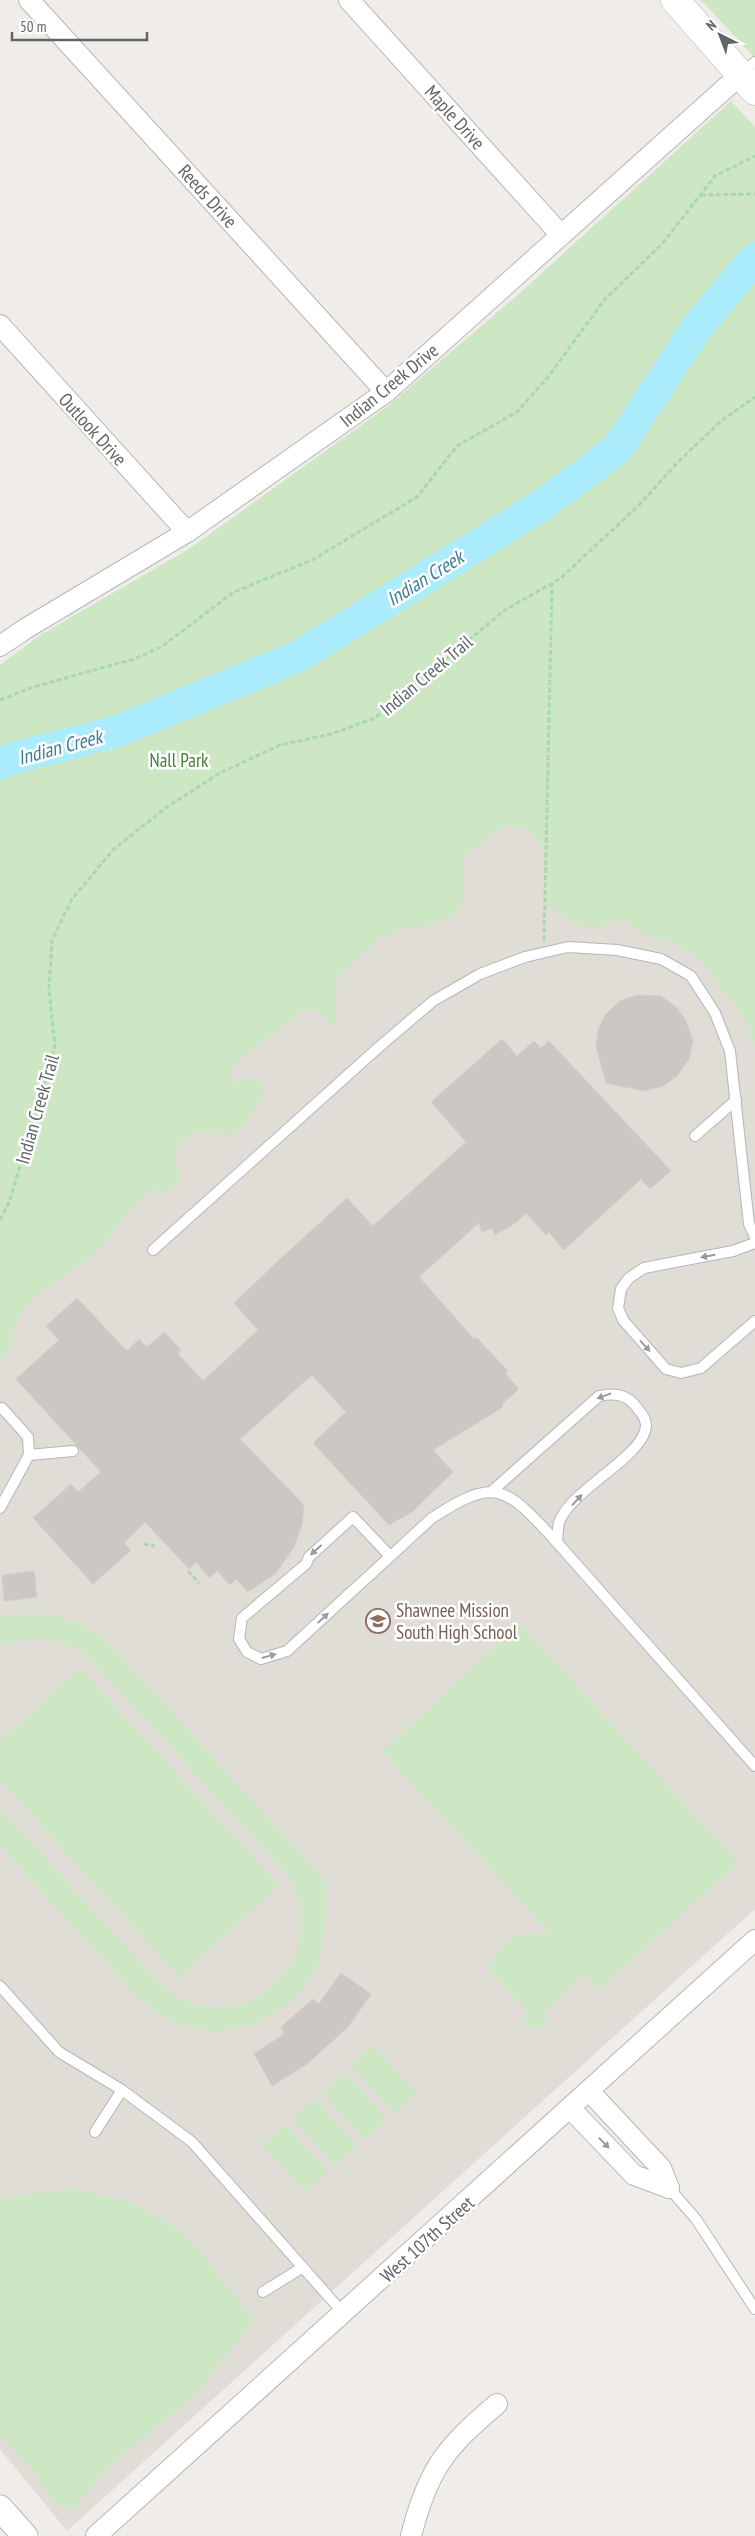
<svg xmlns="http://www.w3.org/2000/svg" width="755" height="2536" viewBox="0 0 755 2536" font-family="'PT Sans Narrow',sans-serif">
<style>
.education{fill:#e0dcd6}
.green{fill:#cde7c5}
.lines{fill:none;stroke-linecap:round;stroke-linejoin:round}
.river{stroke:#abedfd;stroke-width:32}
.building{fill:#ccc7c4;stroke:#d5cdc6}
.service-casing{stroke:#b3b7b9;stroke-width:12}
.minor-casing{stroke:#b3b7b9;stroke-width:22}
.tertiary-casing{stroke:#b3b7b9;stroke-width:27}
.secondary-casing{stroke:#b2b7b9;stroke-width:29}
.path{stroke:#a9d9a9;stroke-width:3;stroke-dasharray:5 2.5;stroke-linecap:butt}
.service{stroke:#fff;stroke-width:10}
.minor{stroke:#fff;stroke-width:20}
.tertiary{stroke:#fff;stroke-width:25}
.secondary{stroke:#fff;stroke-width:28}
.oneway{fill:#979b9c}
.labels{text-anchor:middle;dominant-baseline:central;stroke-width:5;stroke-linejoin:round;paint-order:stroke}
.street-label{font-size:19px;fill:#5f6567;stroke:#fff}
.park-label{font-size:19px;fill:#447f36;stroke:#fff}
.education-label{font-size:19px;fill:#785e54;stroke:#fff;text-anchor:start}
.water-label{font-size:20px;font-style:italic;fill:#3d7e96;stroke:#fff}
</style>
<rect width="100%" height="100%" fill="#f0ece8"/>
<path class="education" d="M 466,785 L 675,921 L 751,1019 L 755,1035 L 755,1909 L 67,2531 L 0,2449 L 0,1332 Z"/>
<g class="green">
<path d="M 701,0 L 755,0 L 755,58 Z"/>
<path d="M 731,101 L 755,127 L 755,1046 L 746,1021 L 702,961 L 673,943 L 640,933 L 628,922 L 613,920 L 600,927 L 583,927 L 561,916 L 546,904 C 546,880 551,841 524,828 C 519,826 510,827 504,826 L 464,856 L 462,876 L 463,901 L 456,914 L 434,924 L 398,930 L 378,940 L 338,976 L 334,987 L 336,1024 L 329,1024 L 314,1010 L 306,1009 L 259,1043 L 234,1066 L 229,1080 L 235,1083 L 250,1078 L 260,1082 L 264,1095 L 246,1123 L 231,1135 C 196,1133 186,1121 173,1160 L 181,1171 L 178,1182 L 167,1191 L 152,1189 C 129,1205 115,1233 96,1252 C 75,1273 45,1284 26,1307 C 14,1321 16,1330 11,1345 C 9,1351 3,1357 0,1361 L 0,665 L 42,634 L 189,549 L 388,406 L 520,293 Z"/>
<path d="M 22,1614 C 56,1613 81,1620 107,1641 L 326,1881 C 325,1908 327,1939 317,1964 C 294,2020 226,2046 171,2021 C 157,2015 146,2005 135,1994 L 0,1846 L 0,1809 L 158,1982 C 232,2055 344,1958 285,1872 L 85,1654 C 58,1637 29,1634 0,1646 L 0,1618 Z"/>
<path d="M 520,1624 L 738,1863 L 600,1989 L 585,1972 L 546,2011 L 547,2021 L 543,2026 L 536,2030 L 528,2027 L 522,2019 L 526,2009 L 489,1970 C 495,1951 511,1934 531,1933 C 538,1932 545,1934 551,1935 L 382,1751 Z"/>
<path d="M 80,1668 L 279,1886 L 179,1977 L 0,1780 L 0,1741 Z"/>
<path d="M 373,2045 L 416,2093 L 393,2113 L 350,2065 Z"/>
<path d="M 344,2072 L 387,2119 L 364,2140 L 322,2092 Z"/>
<path d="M 314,2098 L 357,2146 L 335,2166 L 292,2118 Z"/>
<path d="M 285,2124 L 328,2172 L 306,2192 L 263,2145 Z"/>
<path d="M 71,2188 C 102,2195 135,2201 162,2219 C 200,2244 226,2285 254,2321 L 196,2394 L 108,2467 L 73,2509 L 55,2505 L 32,2470 L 0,2435 L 0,2199 Z"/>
</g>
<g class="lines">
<path class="river" d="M 0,764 L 10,759 L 118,731 L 299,656 L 542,505 L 617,449 L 698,326 L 755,258"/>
</g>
<g class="building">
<path d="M 637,995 L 661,996 L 676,1007 L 685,1019 L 693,1041 L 689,1059 L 677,1076 L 663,1086 L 644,1091 L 606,1083 L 596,1046 L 598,1029 L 606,1014 L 620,1001 Z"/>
<path d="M 502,1039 L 517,1056 L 534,1041 L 541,1048 L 549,1041 L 671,1171 L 650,1189 L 641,1179 L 564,1250 L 549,1232 L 546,1235 L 526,1213 L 517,1222 L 495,1235 L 492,1228 L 482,1232 L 479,1223 L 419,1277 L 474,1339 L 476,1337 L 508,1371 L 505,1373 L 519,1389 L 502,1404 L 503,1407 L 433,1450 L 453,1472 L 412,1512 L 389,1525 L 313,1443 L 346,1412 L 312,1375 L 240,1439 L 304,1505 L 302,1524 L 294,1547 L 276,1573 L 248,1592 L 236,1579 L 230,1585 L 217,1571 L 209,1578 L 196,1562 L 189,1569 L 145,1522 L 124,1543 L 131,1550 L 93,1584 L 33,1518 L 71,1484 L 78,1492 L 101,1472 L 16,1379 L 59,1340 L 46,1326 L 77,1298 L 127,1351 L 139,1339 L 147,1347 L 164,1332 L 181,1350 L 178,1354 L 203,1381 L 258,1330 L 234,1303 L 277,1262 L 347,1198 L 373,1226 L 466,1142 L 431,1102 Z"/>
<path d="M 34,1571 L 37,1597 L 4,1601 L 2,1575 Z"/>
<path d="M 341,1973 L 371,1994 L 348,2027 L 307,2064 L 272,2086 L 254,2054 L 284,2034 L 281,2027 L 313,1999 L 319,2004 Z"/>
</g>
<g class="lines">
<defs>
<g id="service">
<path d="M 741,74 L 755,62"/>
<path d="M 695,1136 L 736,1100"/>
<path d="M 755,1243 L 733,1251 L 644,1268 L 629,1278 L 621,1289 L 618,1308 L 623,1320 L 666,1369 L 681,1373 L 701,1368 L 755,1321"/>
<path d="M 153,1250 L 379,1047 L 433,1001 L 480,974 L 525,957 L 568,947 L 617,950 L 661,959 L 691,976 L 715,1013 L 730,1051 L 749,1224 L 755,1237"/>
<path d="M 2,1408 L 28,1437 L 29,1455"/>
<path d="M 491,1492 L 599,1396 C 612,1393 625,1393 634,1404 C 640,1412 649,1420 645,1431 C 637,1459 574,1489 560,1520 C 557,1526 558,1536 557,1542"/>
<path d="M 0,1508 L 29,1455 L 73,1451"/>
<path d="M 390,1556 L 353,1517 L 309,1557 L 306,1564 L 242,1618 L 239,1639 L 247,1652 L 261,1659 L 287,1651 L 432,1518 C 495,1477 505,1486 553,1538 L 755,1766"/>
<path d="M 0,1986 L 59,2052 L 122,2090 L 192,2142 L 344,2314"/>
<path d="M 95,2132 L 122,2090"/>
<path d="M 669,2188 L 696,2219 L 755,2309"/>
<path d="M 263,2292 L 303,2267"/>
</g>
<g id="minor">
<path d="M 29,0 L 386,392"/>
<path d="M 349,0 L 561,235"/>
<path d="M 0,325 L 187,532"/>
<path d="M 0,646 L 25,629 L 187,532 L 386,392 L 740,75"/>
<path d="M 589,2091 L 661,2168 L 669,2188"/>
<path d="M 570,2108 L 634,2175 L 669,2188"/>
<path d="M 96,2536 L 755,1940"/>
<path d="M 411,2536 C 428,2469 445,2448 497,2404"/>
</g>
<path id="tertiary" d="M 0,2508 L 25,2536"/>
<path id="secondary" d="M 675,0 L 755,91"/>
</defs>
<use href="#service" class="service-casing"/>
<use href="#minor" class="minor-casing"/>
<use href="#tertiary" class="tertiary-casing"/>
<use href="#secondary" class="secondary-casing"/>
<g class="path">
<path d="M 701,195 L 755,194"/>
<path d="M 0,700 L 33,687 L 134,659 L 161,647 L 234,592 L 312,560 L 417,497 L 457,446 L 517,412 L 548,377 L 605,299 L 662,244 L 715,176 L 755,156"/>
<path d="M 544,940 L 552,584"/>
<path d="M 0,1220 L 9,1203 L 55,1046 L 49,989 L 52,940 L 72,899 L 114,849 L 167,807 L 220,773 L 280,745 L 331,734 L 375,718 L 505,610 L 561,578 L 640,504 L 679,461 L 721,421 L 755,397"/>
<path d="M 144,1544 L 155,1546"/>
<path d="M 188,1571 L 199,1583"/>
</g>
<use href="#service" class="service"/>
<use href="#minor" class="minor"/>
<use href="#tertiary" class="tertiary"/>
<use href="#secondary" class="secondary"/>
</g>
<defs><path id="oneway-solid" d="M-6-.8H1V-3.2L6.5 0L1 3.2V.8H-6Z" transform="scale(1.25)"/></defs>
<g class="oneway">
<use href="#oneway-solid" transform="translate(708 1256) rotate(170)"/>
<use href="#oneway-solid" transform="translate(645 1346) rotate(48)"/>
<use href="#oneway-solid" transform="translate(604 1396) rotate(160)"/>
<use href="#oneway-solid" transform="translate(577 1500) rotate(-47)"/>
<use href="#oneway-solid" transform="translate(316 1550) rotate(138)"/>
<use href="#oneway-solid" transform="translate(323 1618) rotate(-43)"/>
<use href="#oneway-solid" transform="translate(269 1656) rotate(-16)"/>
<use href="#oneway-solid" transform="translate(604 2143) rotate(46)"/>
</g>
<defs>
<symbol id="school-ring" viewBox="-11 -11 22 22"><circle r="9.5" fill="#fff" stroke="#8d6e63" stroke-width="1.5"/><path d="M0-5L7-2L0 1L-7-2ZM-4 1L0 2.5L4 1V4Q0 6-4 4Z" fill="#8d6e63"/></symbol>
</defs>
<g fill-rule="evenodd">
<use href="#school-ring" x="364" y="1607" width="28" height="28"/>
</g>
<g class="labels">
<g class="street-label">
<text transform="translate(455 117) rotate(48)">Maple Drive</text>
<text transform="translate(208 196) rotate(48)">Reeds Drive</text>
<text transform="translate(389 385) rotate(-39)">Indian Creek Drive</text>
<text transform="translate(93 429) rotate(48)">Outlook Drive</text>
<text transform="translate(426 675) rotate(-40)">Indian Creek Trail</text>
<text transform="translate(37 1109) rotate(-74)">Indian Creek Trail</text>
<text transform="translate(427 2239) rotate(-42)">West 107th Street</text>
</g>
<g class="park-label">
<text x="179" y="760">Nall Park</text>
</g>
<g class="education-label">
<text x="396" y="1610">Shawnee Mission<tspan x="396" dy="22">South High School</tspan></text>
</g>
<g class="water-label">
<text transform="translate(425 578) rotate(-32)">Indian Creek</text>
<text transform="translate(60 747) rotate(-15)">Indian Creek</text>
</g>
</g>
<g transform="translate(720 35) rotate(318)" stroke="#ffffff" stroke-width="4" paint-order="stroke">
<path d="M0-4L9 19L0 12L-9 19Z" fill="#5f6567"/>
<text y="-8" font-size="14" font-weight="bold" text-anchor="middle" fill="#5f6567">N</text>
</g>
<path d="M12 32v8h135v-8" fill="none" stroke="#5f6567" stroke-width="2.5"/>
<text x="20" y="32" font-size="15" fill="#5f6567" stroke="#ffffff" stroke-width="4" paint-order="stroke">50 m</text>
</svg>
